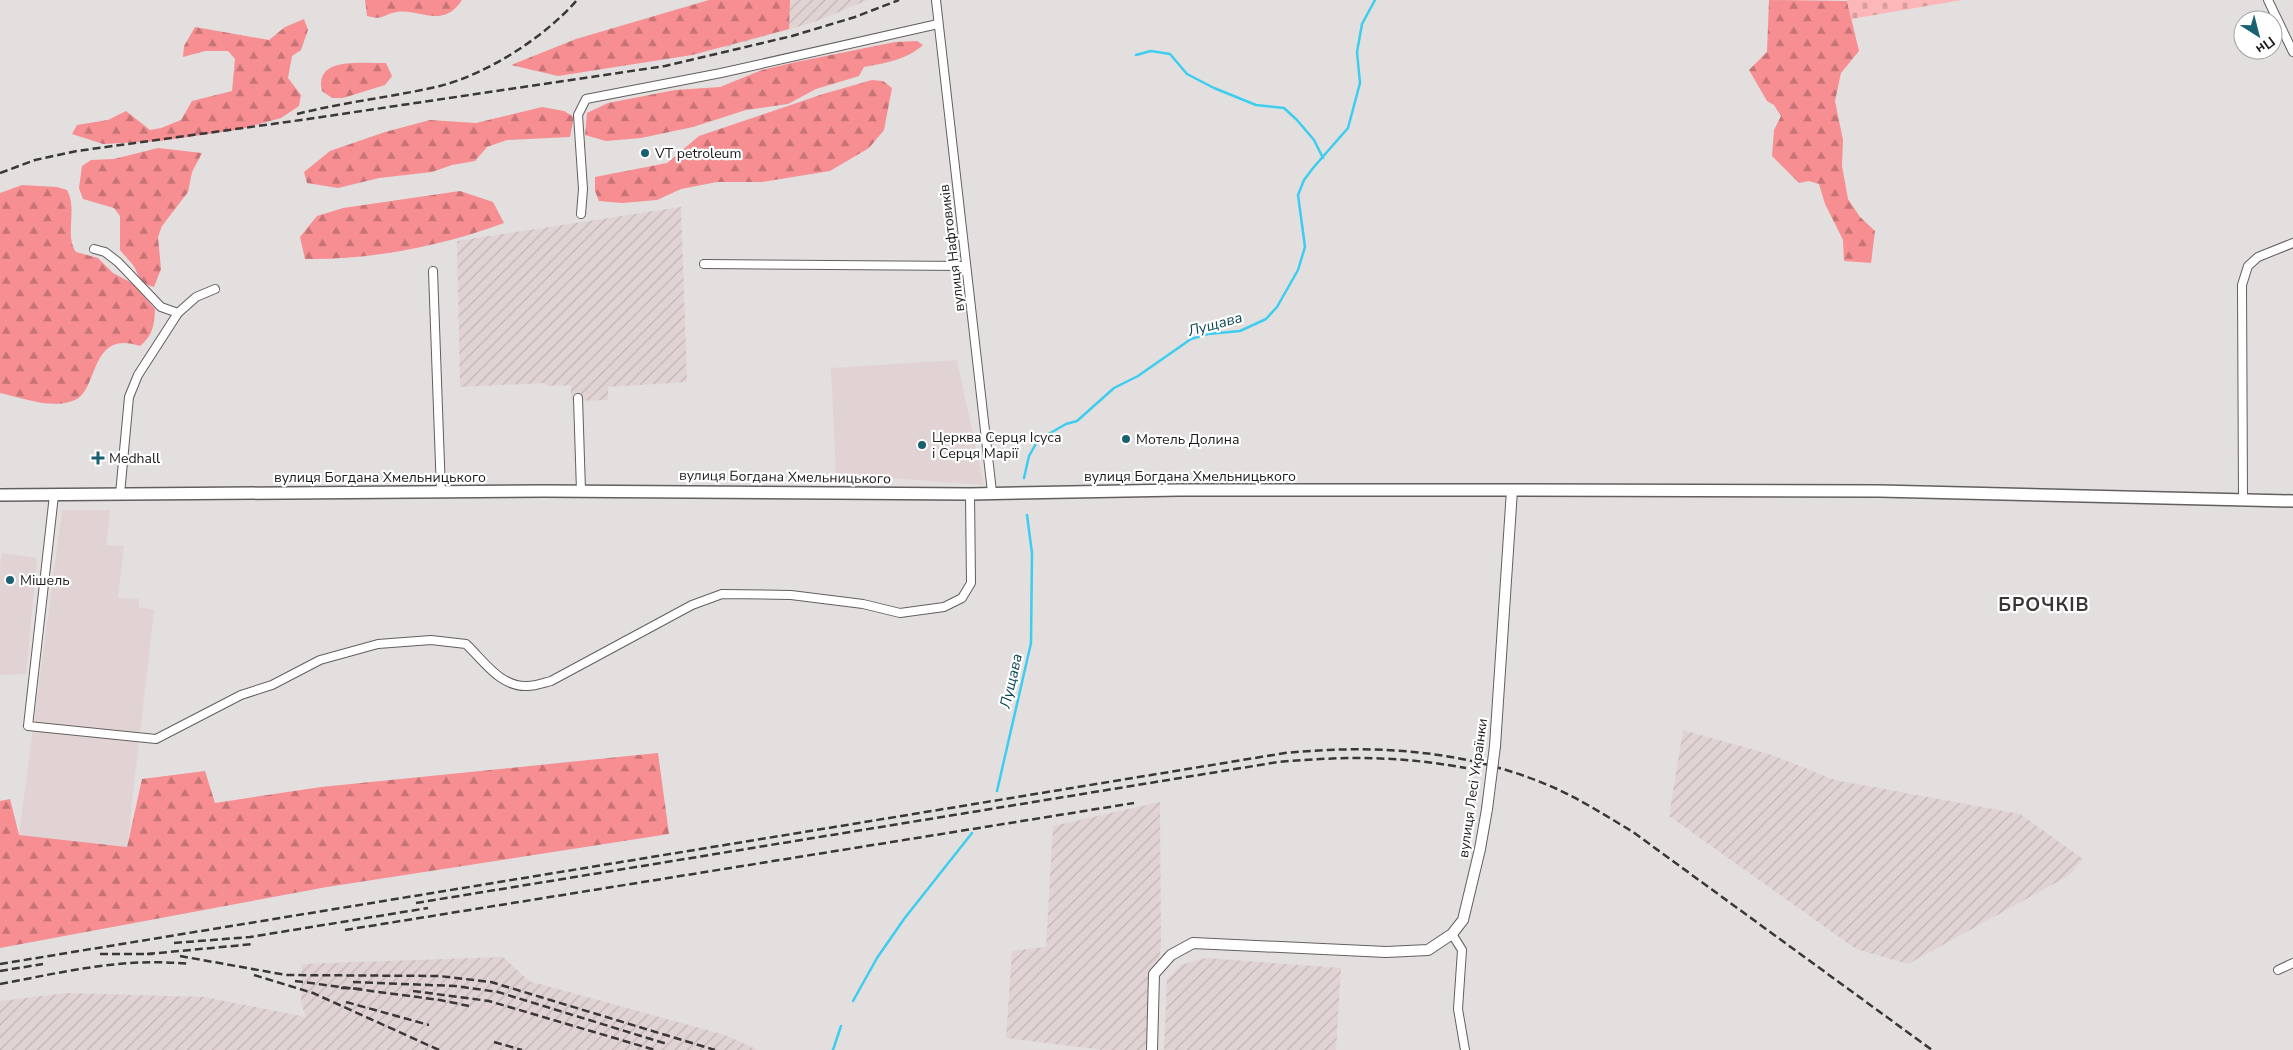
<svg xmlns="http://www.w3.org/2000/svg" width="2293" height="1050" viewBox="0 0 2293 1050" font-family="'Nunito Sans',sans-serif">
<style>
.built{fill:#e1d3d3}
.industrial{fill:url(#industrial-furrows)}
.forest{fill:url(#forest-firs)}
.cemetery{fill:url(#cemetery-stones)}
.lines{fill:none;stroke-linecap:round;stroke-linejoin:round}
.stream{stroke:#3dcdee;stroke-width:2.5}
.street-casing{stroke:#635f5f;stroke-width:10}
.secondary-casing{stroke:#635f5f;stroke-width:12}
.primary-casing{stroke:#635f5f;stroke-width:14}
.street{stroke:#fff;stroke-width:8}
.secondary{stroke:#fff;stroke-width:10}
.primary{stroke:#fff;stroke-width:11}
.rail{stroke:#393737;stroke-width:2.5;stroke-dasharray:8 4;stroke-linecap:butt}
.secondary-bridge-casing{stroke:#635f5f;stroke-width:12;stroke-linecap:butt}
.secondary-bridge{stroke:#fff;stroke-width:10}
.poi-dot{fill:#196070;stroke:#fff;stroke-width:2}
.labels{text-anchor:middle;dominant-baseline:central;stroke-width:4.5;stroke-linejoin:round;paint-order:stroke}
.poi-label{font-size:14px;fill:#1c1a1a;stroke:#fff;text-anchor:start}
.street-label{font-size:14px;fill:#1c1a1a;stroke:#fff}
.water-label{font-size:15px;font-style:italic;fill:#094855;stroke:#fff}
.district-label{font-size:19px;font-weight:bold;letter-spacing:1px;fill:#3a3636;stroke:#fff}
</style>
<defs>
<pattern id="industrial-furrows" width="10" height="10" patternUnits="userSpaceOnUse" patternTransform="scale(1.25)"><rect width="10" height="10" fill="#e1d3d3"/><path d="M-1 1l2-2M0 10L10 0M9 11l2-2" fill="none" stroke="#c0b5b5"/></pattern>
<pattern id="forest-firs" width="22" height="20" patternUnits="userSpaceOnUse" patternTransform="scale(1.25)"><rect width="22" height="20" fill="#f68e92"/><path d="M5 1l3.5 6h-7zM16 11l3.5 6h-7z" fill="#c67376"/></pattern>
<pattern id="cemetery-stones" width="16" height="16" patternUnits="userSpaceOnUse" patternTransform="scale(1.25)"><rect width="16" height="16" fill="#feb7b8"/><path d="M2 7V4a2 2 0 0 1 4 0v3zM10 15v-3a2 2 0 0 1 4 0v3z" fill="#d99d9e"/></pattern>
</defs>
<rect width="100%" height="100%" fill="#e3dfdf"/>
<g class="built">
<path d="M 957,360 L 984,485 L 836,474 L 831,368 Z"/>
<path d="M 62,510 L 110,510 L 106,545 L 124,546 L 118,598 L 139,599 L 139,607 L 154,610 L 127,847 L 19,835 Z"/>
<path d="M 2,553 L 37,558 L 26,674 L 0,675 L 0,565 Z"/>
</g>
<g class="industrial">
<path d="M 724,0 L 868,0 L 814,22 L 724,48 Z"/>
<path d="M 681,207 L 687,382 L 608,387 L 608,400 L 571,401 L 571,385 L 548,386 L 544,383 L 460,387 L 457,241 Z"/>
<path d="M 1683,730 L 1772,755 L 1835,780 L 2020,814 L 2083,859 L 2068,876 L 1908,964 L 1856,949 L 1669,816 Z"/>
<path d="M 1160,802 L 1161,946 L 1145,1050 L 1104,1050 L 1006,1038 L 1012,951 L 1046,947 L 1053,826 Z"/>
<path d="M 503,957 L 529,981 L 725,1035 L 758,1050 L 0,1050 L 0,1001 L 68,993 L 204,997 L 306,1017 L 301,1003 L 302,964 Z"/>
<path d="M 1206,958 L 1341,968 L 1336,1050 L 1164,1050 L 1167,980 L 1181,965 Z"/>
</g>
<g class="forest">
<path d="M 365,0 L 462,0 C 443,30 418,8 397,12 C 382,14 385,21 367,16 Z"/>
<path d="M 709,0 L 790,0 L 789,29 L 692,55 L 558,76 L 511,65 L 576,39 Z"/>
<path d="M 1769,0 L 1847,1 L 1859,51 L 1841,73 L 1835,101 L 1843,140 L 1842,166 L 1848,199 L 1860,217 L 1875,231 L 1871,263 L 1844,261 L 1843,240 L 1825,204 L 1819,184 L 1809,181 L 1799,183 L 1772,156 L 1774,130 L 1781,116 L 1774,105 L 1767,101 L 1749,70 L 1767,52 Z"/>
<path d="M 304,19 L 308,30 L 301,50 L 292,56 L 288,78 L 301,95 L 299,106 L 281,118 L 242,129 L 160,141 L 103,144 L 72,134 L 77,125 L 108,120 L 126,111 L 150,130 L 161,128 L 181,120 L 192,101 L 232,91 L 235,59 L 228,51 L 205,51 L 183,57 L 184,46 L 195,27 L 269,40 L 285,27 Z"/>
<path d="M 917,41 L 923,45 C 906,60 885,63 864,67 L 859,76 L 816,89 L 788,104 L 746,110 L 693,127 L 641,138 L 606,141 L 585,135 L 587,113 L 608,103 L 675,90 L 720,87 L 762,70 L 796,62 L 895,42 Z"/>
<path d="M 386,63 L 392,76 L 385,85 L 343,98 L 332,98 L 322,91 C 314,56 362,64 386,63 Z"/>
<path d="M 872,80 L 883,81 L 892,88 L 884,130 L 869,148 L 830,171 L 762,182 L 717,182 L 681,189 L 657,200 L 622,203 L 599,201 L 595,191 L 595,177 L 667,163 L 699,136 L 823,94 Z"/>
<path d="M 542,107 L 564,111 L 574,117 L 570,137 L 507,140 L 487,147 L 475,161 L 452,165 L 432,172 L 379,178 L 338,188 L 307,183 L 304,172 L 330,151 L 385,132 L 430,120 L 476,123 Z"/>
<path d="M 158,148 L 202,153 L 192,172 L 188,192 L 162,226 L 158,237 L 161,269 L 154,287 C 137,282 141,278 133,265 C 129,260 124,255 120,250 L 120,216 L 114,208 L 83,199 L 79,188 L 82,166 L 91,160 L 114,159 Z"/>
<path d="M 22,185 L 57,187 L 67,190 C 78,210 64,234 76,252 L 98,258 L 113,273 L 132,283 L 155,309 C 154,326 153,335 140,346 C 89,329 99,390 75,400 C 51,410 24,398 0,393 L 0,193 Z"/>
<path d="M 460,191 L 493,202 L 504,223 C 442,246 371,260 305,259 L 300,237 L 317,216 L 343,208 Z"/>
<path d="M 658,753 L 669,834 L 327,887 L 0,948 L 0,801 L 10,799 L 19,835 L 127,847 L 142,779 L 205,771 L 215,803 L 321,787 Z"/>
</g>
<path class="cemetery" d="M 1847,0 L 1962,0 L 1851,19 Z"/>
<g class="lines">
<g class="stream">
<path d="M 1136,55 L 1151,51 L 1170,54 L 1187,74 L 1214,88 L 1256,105 L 1284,108 L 1297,120 L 1314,140 L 1323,158"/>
<path d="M 1024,478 L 1029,456 L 1038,440 L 1066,424 L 1077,421 L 1114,388 L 1138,376 L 1191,339 L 1208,334 L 1240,331 L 1266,319 L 1277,307 L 1298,270 L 1305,247 L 1298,195 L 1304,180 L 1313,168 L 1348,128 L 1360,83 L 1357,52 L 1362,24 L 1375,0"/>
<path d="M 997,791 L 1031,643 L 1032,553 L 1027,515"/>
<path d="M 853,1001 L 877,958 L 904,919 L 972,833"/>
<path d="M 833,1050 L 841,1026"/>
</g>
<defs>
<g id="street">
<path d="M 936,0 L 992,492"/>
<path d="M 2268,0 L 2293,52"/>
<path d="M 581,214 L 583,189 L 578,115 L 586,99 L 721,73 L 938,24"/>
<path d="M 94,249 L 105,252 L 118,262 L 161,307 L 178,313"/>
<path d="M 704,264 L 966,266"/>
<path d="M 433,271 L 441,492"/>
<path d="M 578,398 L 581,491"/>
<path d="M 120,494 L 129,397 L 138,375 L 178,313 L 196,297 L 215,289"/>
<path d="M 54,495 L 28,726 L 156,739 L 241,695 L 272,685 L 320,660 L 378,644 L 431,640 L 466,644 C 484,661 500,687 527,686 C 535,686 543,683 551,681 L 692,605 L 722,594 L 791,595 L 863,604 L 900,613 L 944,607 L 962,598 L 971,583 L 970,494"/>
<path d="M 2243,499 L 2242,285 L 2248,266 L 2258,257 L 2293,243"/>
<path d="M 1452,934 L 1462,950 L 1458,1009 L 1465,1050"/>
<path d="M 2278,970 L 2293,963"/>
</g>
<g id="secondary">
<path d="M 1495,746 L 1512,490"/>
<path d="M 1152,1050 L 1154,974 L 1171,955 L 1193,943 L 1386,952 L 1428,950 L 1452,934 L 1463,920 L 1480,849 L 1487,809"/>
</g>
<path id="primary" d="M 0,495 L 544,491 L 970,494 L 1179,490 L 1512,490 L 1880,491 L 2293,501"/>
</defs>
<use href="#street" class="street-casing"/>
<use href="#secondary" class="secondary-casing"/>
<use href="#primary" class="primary-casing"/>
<use href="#street" class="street"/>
<use href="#secondary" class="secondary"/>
<use href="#primary" class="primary"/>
<g class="rail">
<path d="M 297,114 C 344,102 393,97 440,86 C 487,74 545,37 577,0"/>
<path d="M 0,173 L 35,160 L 77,151 L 301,120 L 665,66 L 792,36 L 855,17 L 899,0"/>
<path d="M 416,903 L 1278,762 C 1345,756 1400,756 1466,768"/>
<path d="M 345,930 L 1134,803"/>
<path d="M 174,943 L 250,937 L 428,908"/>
<path d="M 100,954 L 153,954"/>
<path d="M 147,954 L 254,944"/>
<path d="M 180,956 L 286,975 L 439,976 L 491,982 L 715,1050"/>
<path d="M 0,964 L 1285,753 C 1378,744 1470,750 1557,789 C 1583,801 1608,817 1633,832 L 1932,1050"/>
<path d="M 0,971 L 43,964"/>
<path d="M 254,975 L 313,993 L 439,1050"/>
<path d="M 295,981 L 440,1000 L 469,1006"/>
<path d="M 353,982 L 455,986 L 498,992 L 667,1044"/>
<path d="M 0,984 C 64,972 124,957 190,964"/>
<path d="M 341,988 L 363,989"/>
<path d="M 413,991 L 489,1001 L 655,1050"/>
<path d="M 346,1002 L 429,1025"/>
<path d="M 494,1042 L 522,1050"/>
</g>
<defs>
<path id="secondary-bridge" d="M 1487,809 L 1495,746"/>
</defs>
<use href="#secondary-bridge" class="secondary-bridge-casing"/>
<use href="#secondary-bridge" class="secondary-bridge"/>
</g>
<g class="poi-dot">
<circle cx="645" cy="153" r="5"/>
<circle cx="1126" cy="439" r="5"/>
<circle cx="922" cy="445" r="5"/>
<path d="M95.5 450.5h5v5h5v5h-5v5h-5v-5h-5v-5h5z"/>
<circle cx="10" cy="580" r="5"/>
</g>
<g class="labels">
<g class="poi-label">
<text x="655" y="153">VT petroleum</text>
<text x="932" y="437">Церква Серця Ісуса<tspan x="932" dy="16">і Серця Марії</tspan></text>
<text x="1136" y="439">Мотель Долина</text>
<text x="109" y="458">Medhall</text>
<text x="20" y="580">Мішель</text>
</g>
<g class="street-label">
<text transform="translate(952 248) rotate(-97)">вулиця Нафтовиків</text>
<text x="1190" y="476">вулиця Богдана Хмельницького</text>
<text x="380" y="477">вулиця Богдана Хмельницького</text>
<text transform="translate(785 477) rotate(1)">вулиця Богдана Хмельницького</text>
<text transform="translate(1473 788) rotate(-82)">вулиця Лесі Українки</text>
</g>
<g class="water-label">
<text transform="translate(1215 324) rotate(-15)">Лущава</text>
<text transform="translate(1011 681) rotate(-77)">Лущава</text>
</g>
<g class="district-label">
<text x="2044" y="605">БРОЧКІВ</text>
</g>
</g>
<g transform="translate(2258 35) rotate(144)"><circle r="24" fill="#ffffff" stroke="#a4a3a3"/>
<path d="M0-4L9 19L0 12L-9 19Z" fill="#196070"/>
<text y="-8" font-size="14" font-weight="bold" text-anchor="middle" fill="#1c1a1a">Пн</text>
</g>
</svg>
